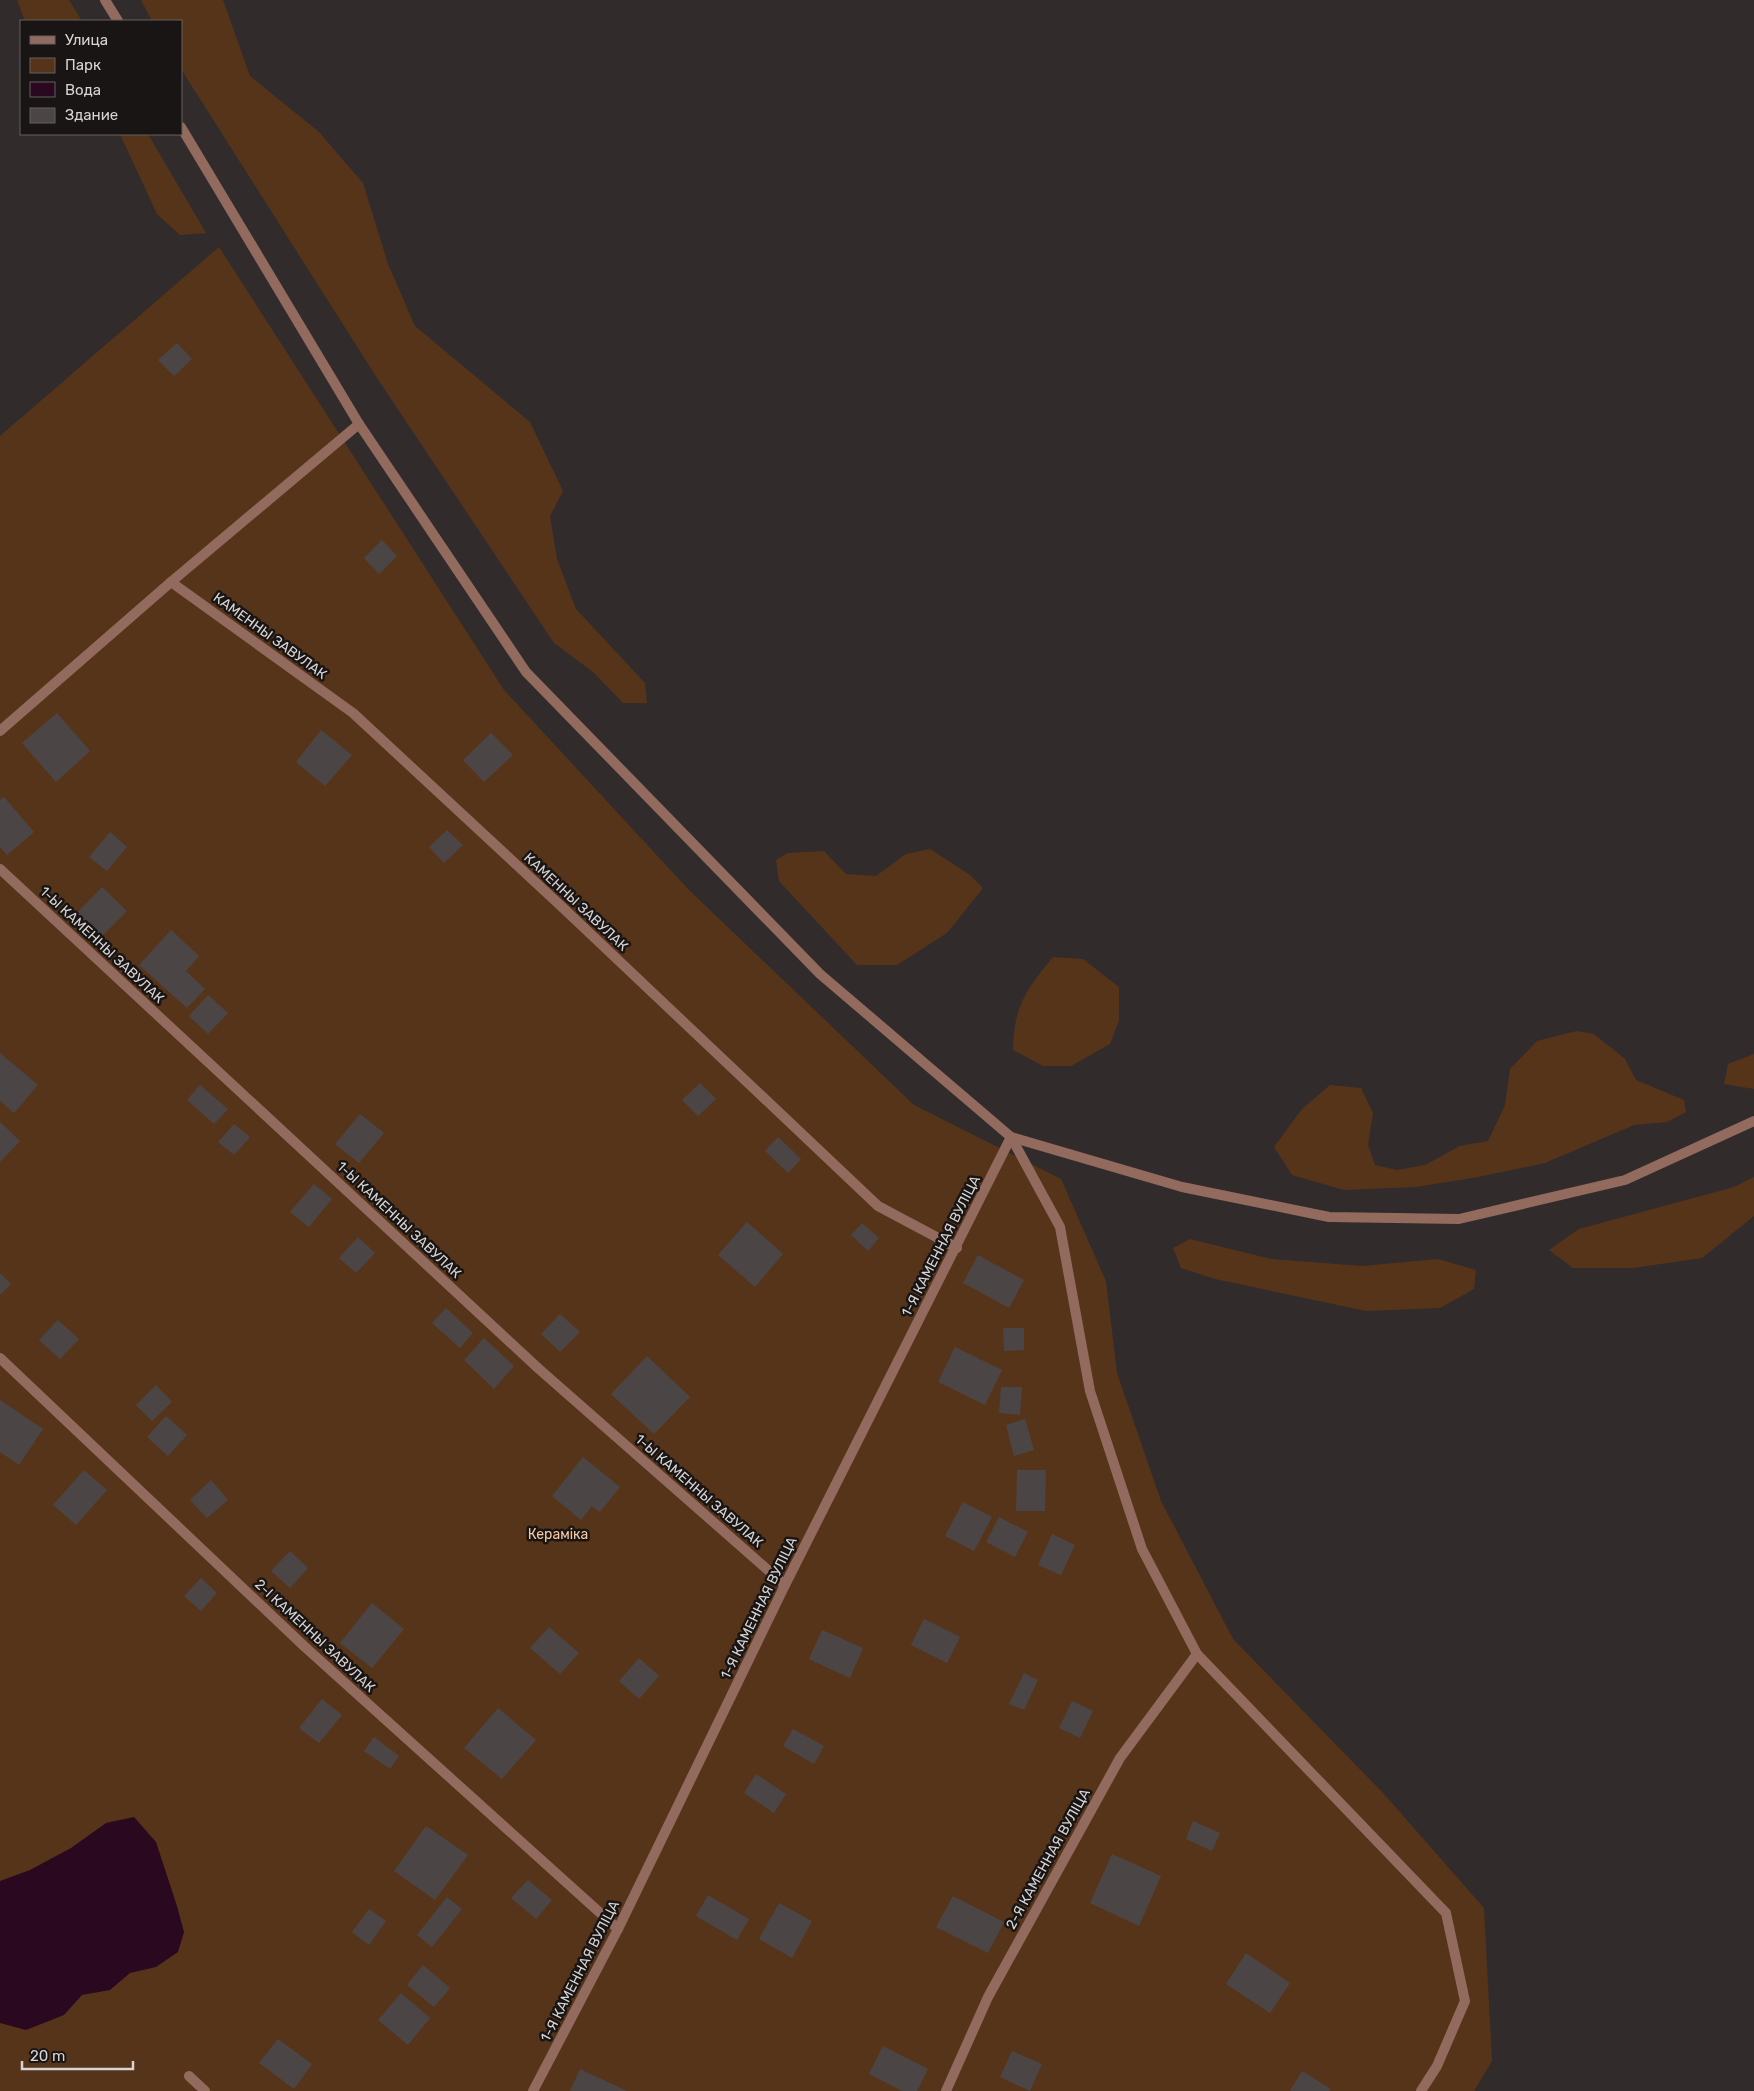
<svg xmlns="http://www.w3.org/2000/svg" width="1754" height="2091" viewBox="0 0 1754 2091" font-family="Rubik,sans-serif">
<style>
.green{fill:#56341a}
.water{fill:#290820}
.building{fill:#4c4546}
.lines{fill:none;stroke-linecap:round;stroke-linejoin:round}
.service{stroke:#936a5e;stroke-width:10}
.minor{stroke:#936a5e;stroke-width:10}
.labels{text-anchor:middle;dominant-baseline:central;stroke-width:5;stroke-linejoin:round;paint-order:stroke}
.street-label{font-size:14px;fill:#d8d4d4;stroke:#181514}
.park-label{font-size:14px;fill:#f9c6a1;stroke:#181514}
</style>
<rect width="100%" height="100%" fill="#322b2b"/>
<g class="green">
<path d="M 17,0 L 69,0 L 82,21 L 25,21 Z"/>
<path d="M 141,0 L 223,0 L 250,76 L 319,132 L 363,183 L 388,264 L 415,326 L 530,422 L 563,491 L 550,516 L 557,559 L 576,609 L 645,683 L 647,703 L 623,703 L 593,672 L 554,643 L 377,378 L 181,69 L 181,21 L 152,21 Z"/>
<path d="M 120,134 L 148,134 L 206,233 L 180,235 L 157,214 Z"/>
<path d="M 219,247 L 504,690 L 688,889 L 914,1105 L 1061,1179 L 1106,1281 L 1117,1373 L 1161,1501 L 1233,1639 L 1384,1794 L 1484,1908 L 1492,2061 L 1474,2091 L 0,2091 L 0,436 Z"/>
<path d="M 930,849 L 970,875 L 983,888 L 947,933 L 897,965 L 857,965 L 779,881 L 776,860 L 788,853 L 824,851 L 846,874 L 876,876 L 906,854 Z"/>
<path d="M 1053,957 L 1083,959 L 1119,987 L 1119,1020 L 1110,1044 L 1071,1066 L 1043,1066 L 1013,1050 C 1014,1005 1026,990 1053,957 Z"/>
<path d="M 1577,1031 L 1594,1034 L 1625,1059 L 1636,1080 L 1684,1100 L 1686,1112 L 1667,1122 L 1634,1125 L 1545,1163 L 1478,1177 L 1416,1187 L 1344,1190 L 1292,1175 L 1274,1147 L 1302,1109 L 1330,1085 L 1361,1088 L 1373,1113 L 1368,1145 L 1375,1165 L 1397,1170 L 1425,1165 L 1460,1146 L 1488,1141 L 1505,1105 L 1510,1069 L 1537,1041 Z"/>
<path d="M 1754,1054 L 1754,1089 L 1724,1084 L 1728,1064 Z"/>
<path d="M 1754,1177 L 1754,1216 L 1702,1258 L 1633,1268 L 1573,1268 L 1549,1250 L 1579,1229 L 1734,1187 Z"/>
<path d="M 1190,1239 L 1271,1259 L 1362,1266 L 1438,1259 L 1476,1270 L 1474,1289 L 1440,1308 L 1366,1311 L 1215,1279 L 1181,1268 L 1173,1248 Z"/>
</g>
<path class="water" d="M 134,1817 L 156,1842 L 177,1906 L 184,1932 L 178,1952 L 156,1967 L 130,1973 L 110,1990 L 82,1995 L 64,2015 L 26,2030 L 0,2023 L 0,1881 L 30,1870 L 71,1848 L 106,1823 Z"/>
<g class="building">
<path d="M 177,343 L 192,359 L 174,376 L 158,360 Z"/>
<path d="M 382,540 L 397,556 L 379,574 L 364,558 Z"/>
<path d="M 57,713 L 90,751 L 56,782 L 22,743 Z"/>
<path d="M 321,730 L 352,755 L 325,786 L 296,762 Z"/>
<path d="M 491,733 L 513,755 L 484,782 L 463,760 Z"/>
<path d="M 4,797 L 34,832 L 7,855 L 0,847 L 0,800 Z"/>
<path d="M 447,830 L 463,845 L 444,863 L 429,847 Z"/>
<path d="M 110,832 L 127,847 L 107,871 L 89,857 Z"/>
<path d="M 102,887 L 127,911 L 100,938 L 76,914 Z"/>
<path d="M 171,930 L 199,956 L 186,971 L 205,989 L 187,1008 L 139,965 Z"/>
<path d="M 208,995 L 228,1013 L 208,1034 L 189,1016 Z"/>
<path d="M 0,1053 L 38,1085 L 14,1113 L 0,1101 Z"/>
<path d="M 700,1083 L 716,1099 L 698,1116 L 682,1100 Z"/>
<path d="M 200,1085 L 228,1109 L 214,1124 L 187,1100 Z"/>
<path d="M 360,1114 L 384,1133 L 359,1163 L 335,1144 Z"/>
<path d="M 0,1122 L 20,1141 L 0,1162 Z"/>
<path d="M 234,1124 L 250,1137 L 234,1155 L 218,1142 Z"/>
<path d="M 778,1137 L 801,1159 L 788,1173 L 765,1151 Z"/>
<path d="M 314,1184 L 332,1199 L 309,1227 L 290,1212 Z"/>
<path d="M 747,1222 L 783,1254 L 755,1287 L 718,1255 Z"/>
<path d="M 862,1223 L 879,1238 L 868,1251 L 851,1235 Z"/>
<path d="M 358,1237 L 375,1253 L 356,1273 L 339,1258 Z"/>
<path d="M 978,1255 L 1024,1280 L 1009,1308 L 963,1283 Z"/>
<path d="M 0,1273 L 11,1284 L 0,1295 Z"/>
<path d="M 446,1308 L 473,1333 L 460,1348 L 432,1323 Z"/>
<path d="M 560,1314 L 580,1332 L 560,1352 L 541,1334 Z"/>
<path d="M 58,1320 L 79,1339 L 60,1359 L 39,1340 Z"/>
<path d="M 1003,1328 L 1024,1328 L 1024,1350 L 1004,1351 Z"/>
<path d="M 484,1338 L 514,1366 L 494,1389 L 464,1360 Z"/>
<path d="M 955,1347 L 1002,1370 L 985,1405 L 938,1382 Z"/>
<path d="M 647,1356 L 690,1397 L 654,1434 L 611,1394 Z"/>
<path d="M 156,1385 L 172,1402 L 152,1421 L 136,1405 Z"/>
<path d="M 1001,1387 L 1022,1387 L 1020,1415 L 999,1413 Z"/>
<path d="M 0,1400 L 43,1429 L 19,1465 L 0,1452 Z"/>
<path d="M 166,1416 L 187,1435 L 168,1456 L 147,1437 Z"/>
<path d="M 1025,1419 L 1034,1450 L 1014,1456 L 1006,1425 Z"/>
<path d="M 583,1457 L 620,1487 L 600,1512 L 592,1506 L 581,1520 L 552,1496 Z"/>
<path d="M 84,1470 L 107,1490 L 76,1525 L 53,1505 Z"/>
<path d="M 1017,1470 L 1046,1470 L 1045,1511 L 1016,1511 Z"/>
<path d="M 211,1480 L 228,1500 L 207,1518 L 190,1500 Z"/>
<path d="M 963,1502 L 992,1517 L 974,1551 L 945,1536 Z"/>
<path d="M 999,1517 L 1028,1532 L 1015,1557 L 986,1542 Z"/>
<path d="M 1052,1534 L 1075,1545 L 1061,1575 L 1038,1565 Z"/>
<path d="M 290,1551 L 308,1568 L 290,1588 L 271,1571 Z"/>
<path d="M 201,1578 L 217,1593 L 201,1611 L 184,1596 Z"/>
<path d="M 372,1603 L 404,1629 L 372,1668 L 340,1643 Z"/>
<path d="M 924,1619 L 960,1637 L 947,1663 L 911,1645 Z"/>
<path d="M 549,1627 L 579,1653 L 560,1674 L 530,1648 Z"/>
<path d="M 822,1630 L 863,1648 L 850,1678 L 809,1659 Z"/>
<path d="M 639,1658 L 659,1676 L 639,1699 L 619,1681 Z"/>
<path d="M 1024,1673 L 1038,1680 L 1024,1710 L 1009,1704 Z"/>
<path d="M 322,1699 L 342,1715 L 319,1743 L 299,1728 Z"/>
<path d="M 1072,1701 L 1093,1711 L 1080,1738 L 1059,1728 Z"/>
<path d="M 498,1708 L 536,1740 L 502,1779 L 464,1748 Z"/>
<path d="M 793,1729 L 824,1746 L 814,1764 L 783,1746 Z"/>
<path d="M 374,1737 L 399,1756 L 390,1769 L 364,1751 Z"/>
<path d="M 756,1774 L 786,1794 L 774,1813 L 744,1793 Z"/>
<path d="M 1193,1821 L 1220,1833 L 1212,1851 L 1186,1839 Z"/>
<path d="M 426,1826 L 468,1855 L 435,1900 L 394,1871 Z"/>
<path d="M 1112,1854 L 1161,1876 L 1139,1926 L 1090,1903 Z"/>
<path d="M 528,1880 L 552,1900 L 536,1919 L 511,1898 Z"/>
<path d="M 708,1895 L 749,1919 L 737,1940 L 696,1916 Z"/>
<path d="M 953,1896 L 1004,1922 L 988,1953 L 936,1927 Z"/>
<path d="M 447,1897 L 462,1909 L 432,1947 L 417,1935 Z"/>
<path d="M 779,1903 L 812,1921 L 792,1958 L 759,1939 Z"/>
<path d="M 369,1909 L 386,1921 L 369,1945 L 352,1932 Z"/>
<path d="M 1246,1953 L 1290,1983 L 1270,2013 L 1226,1984 Z"/>
<path d="M 423,1965 L 450,1988 L 434,2007 L 407,1985 Z"/>
<path d="M 401,1993 L 430,2018 L 408,2045 L 378,2020 Z"/>
<path d="M 278,2039 L 312,2064 L 294,2089 L 259,2063 Z"/>
<path d="M 883,2046 L 928,2069 L 917,2091 L 902,2091 L 869,2074 Z"/>
<path d="M 1012,2051 L 1042,2064 L 1030,2091 L 1000,2077 Z"/>
<path d="M 580,2069 L 627,2091 L 570,2091 Z"/>
<path d="M 1302,2071 L 1331,2089 L 1329,2091 L 1290,2091 Z"/>
</g>
<g class="lines">
<g class="service">
<path d="M 171,582 L 353,713 L 561,906 L 878,1206 L 957,1248"/>
<path d="M 0,731 L 171,582 L 359,424"/>
<path d="M 0,869 L 539,1369 L 785,1585"/>
<path d="M 0,1358 L 305,1647 L 618,1929"/>
<path d="M 189,2076 L 205,2091"/>
<path d="M 533,2091 L 618,1929 L 785,1585 L 1011,1137"/>
<path d="M 946,2091 L 988,1997 L 1120,1758 L 1197,1654"/>
</g>
<g class="minor">
<path d="M 105,0 L 118,21"/>
<path d="M 181,127 L 359,424 L 526,672 L 820,974 L 1011,1137 L 1182,1187 L 1329,1217 L 1459,1219 L 1625,1180 L 1754,1121"/>
<path d="M 1011,1137 L 1060,1227 L 1090,1391 L 1142,1549 L 1197,1654 L 1446,1913 L 1465,2001 L 1437,2066 L 1421,2091"/>
</g>
</g>
<g class="labels">
<g class="street-label">
<text transform="translate(270 636) rotate(36)">КАМЕННЫ ЗАВУЛАК</text>
<text transform="translate(576 902) rotate(43)">КАМЕННЫ ЗАВУЛАК</text>
<text transform="translate(102 945) rotate(43)">1-Ы КАМЕННЫ ЗАВУЛАК</text>
<text transform="translate(399 1220) rotate(43)">1-Ы КАМЕННЫ ЗАВУЛАК</text>
<text transform="translate(941 1246) rotate(-63)">1-Я КАМЕННАЯ ВУЛІЦА</text>
<text transform="translate(699 1491) rotate(41)">1-Ы КАМЕННЫ ЗАВУЛАК</text>
<text transform="translate(759 1608) rotate(-64)">1-Я КАМЕННАЯ ВУЛІЦА</text>
<text transform="translate(315 1636) rotate(43)">2-І КАМЕННЫ ЗАВУЛАК</text>
<text transform="translate(1048 1859) rotate(-61)">2-Я КАМЕННАЯ ВУЛІЦА</text>
<text transform="translate(580 1971) rotate(-63)">1-Я КАМЕННАЯ ВУЛІЦА</text>
</g>
<g class="park-label">
<text x="558" y="1534">Кераміка</text>
</g>
</g>
<rect x="20" y="20" width="162" height="115" fill="#181514" stroke="#656161"/>
<rect x="30" y="36" width="25" height="8" fill="#936a5e" stroke="#656161"/>
<text x="65" y="45" font-size="15" fill="#d8d4d4">Улица</text>
<rect x="30" y="58" width="25" height="15" fill="#56341a" stroke="#656161"/>
<text x="65" y="70" font-size="15" fill="#d8d4d4">Парк</text>
<rect x="30" y="82" width="25" height="15" fill="#290820" stroke="#656161"/>
<text x="65" y="95" font-size="15" fill="#d8d4d4">Вода</text>
<rect x="30" y="108" width="25" height="15" fill="#4c4546" stroke="#656161"/>
<text x="65" y="120" font-size="15" fill="#d8d4d4">Здание</text>
<path d="M22 2061v8h111v-8" fill="none" stroke="#d8d4d4" stroke-width="2.5"/>
<text x="30" y="2061" font-size="15" fill="#d8d4d4" stroke="#181514" stroke-width="4" paint-order="stroke">20 m</text>
</svg>
